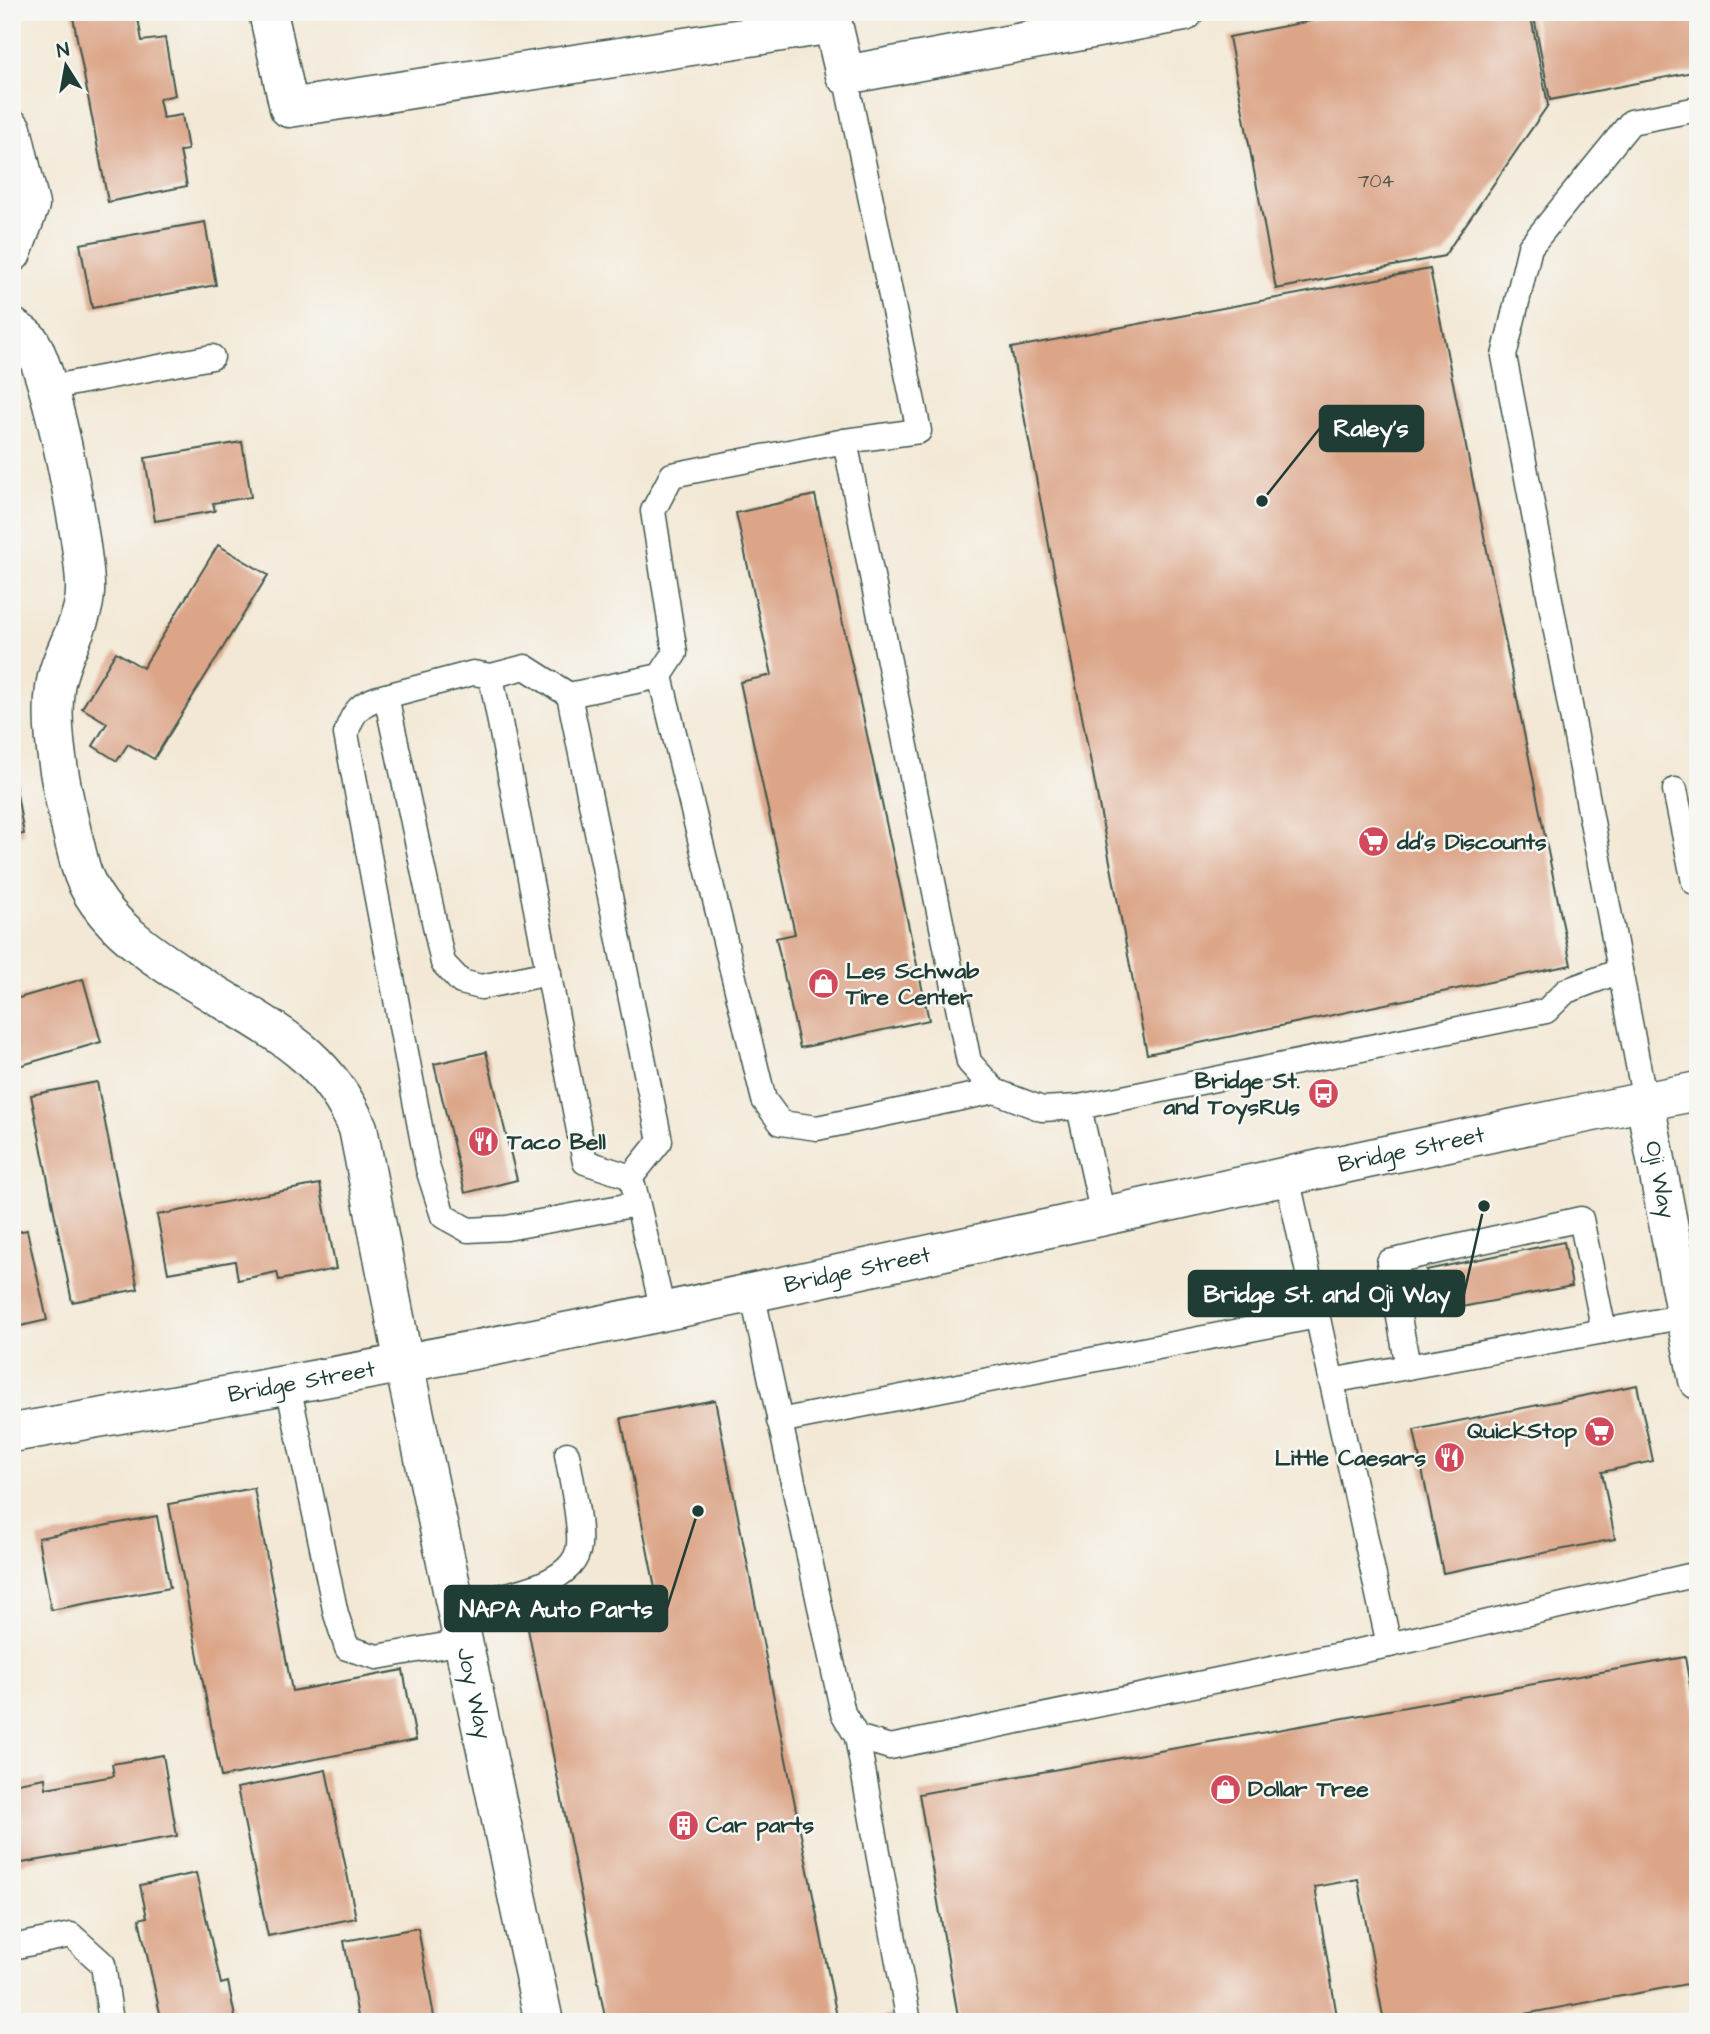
<svg xmlns="http://www.w3.org/2000/svg" width="1710" height="2034" viewBox="0 0 1710 2034" font-family="'Architects Daughter',sans-serif">
<style>
.building{fill:#dca588}
.lines{fill:none;stroke-linecap:round;stroke-linejoin:round}
.lane-casing{stroke:#3f574c;stroke-width:27}
.street-casing{stroke:#3f574c;stroke-width:41}
.secondary-casing{stroke:#3f574c;stroke-width:41}
.lane{stroke:#fff;stroke-width:24}
.street{stroke:#fff;stroke-width:38}
.secondary{stroke:#fff;stroke-width:38}
.labels{text-anchor:middle;dominant-baseline:central;stroke-width:5;stroke-linejoin:round;paint-order:stroke}
.number-label{font-size:19px;fill:#4e5749}
.poi-label{font-size:23px;font-weight:bold;fill:#1f3d34;stroke:#f6f6f2;text-anchor:start}
.street-label{font-size:23px;fill:#1f3d34;stroke:#f6f6f2}
.leader{fill:none;stroke:#1f3d34;stroke-width:2.5}
.callout-dot{fill:#1f3d34;stroke:#f6f6f2;stroke-width:2.5}
.callout{fill:#1f3d34;stroke:#1f3d34;stroke-width:2.5}
.callout-label{font-size:24px;text-anchor:middle;font-weight:bold;fill:#fff}
</style>
<rect width="100%" height="100%" fill="#f6f6f2"/>
<filter id="ink" filterUnits="userSpaceOnUse"><feTurbulence type="fractalNoise" baseFrequency=".0143" numOctaves="2"/><feDisplacementMap in="SourceGraphic" scale="14" xChannelSelector="R" yChannelSelector="G"/><feConvolveMatrix kernelMatrix="1 2 1 2 8 2 1 2 1" color-interpolation-filters="sRGB"/></filter>
<filter id="wash" filterUnits="userSpaceOnUse"><feTurbulence type="fractalNoise" baseFrequency=".00686" numOctaves="4" result="noise"/><feDisplacementMap in="SourceGraphic" scale="28" xChannelSelector="R" yChannelSelector="G"/><feGaussianBlur stdDeviation="1.57" result="paint"/><feColorMatrix in="noise" values="0 0 0 0 0 0 0 0 0 0 0 0 0 0 0 0 0 1.4 0 .05"/><feComposite in="paint" operator="in"/></filter>
<g filter="url(#wash)">
<rect width="100%" height="100%" fill="#f3e8d5"/>
<g id="blocks">
<g class="building">
<path d="M 72,12 L 148,12 L 149,15 L 138,18 L 142,41 L 165,38 L 175,95 L 159,99 L 163,118 L 182,115 L 188,150 L 180,151 L 187,186 L 108,202 Z"/>
<path d="M 1357,12 L 1530,12 L 1548,105 L 1444,256 L 1276,289 L 1229,37 Z"/>
<path d="M 1533,12 L 1698,12 L 1698,71 L 1550,100 Z"/>
<path d="M 205,222 L 216,285 L 92,308 L 80,244 Z"/>
<path d="M 1430,269 L 1571,965 L 1147,1054 L 1011,348 Z"/>
<path d="M 242,442 L 251,497 L 213,503 L 215,511 L 155,521 L 145,458 Z"/>
<path d="M 815,495 L 929,1020 L 800,1048 L 776,938 L 795,934 L 740,682 L 772,675 L 736,513 Z"/>
<path d="M 218,545 L 268,575 L 154,759 L 128,744 L 117,761 L 93,746 L 107,723 L 82,708 L 116,652 L 143,668 Z"/>
<path d="M 14,777 L 24,834 L 12,836 L 12,778 Z"/>
<path d="M 83,979 L 101,1042 L 12,1068 L 12,1000 Z"/>
<path d="M 486,1052 L 517,1180 L 465,1193 L 434,1064 Z"/>
<path d="M 97,1082 L 138,1289 L 72,1302 L 31,1095 Z"/>
<path d="M 320,1184 L 336,1269 L 279,1280 L 277,1272 L 238,1280 L 235,1261 L 168,1273 L 157,1215 Z"/>
<path d="M 27,1230 L 47,1320 L 12,1328 L 12,1233 Z"/>
<path d="M 1564,1242 L 1572,1286 L 1435,1312 L 1426,1270 Z"/>
<path d="M 1637,1385 L 1653,1461 L 1602,1472 L 1615,1539 L 1443,1573 L 1414,1430 Z"/>
<path d="M 715,1400 L 838,2022 L 606,2022 L 528,1629 L 658,1603 L 621,1418 Z"/>
<path d="M 254,1488 L 292,1691 L 403,1670 L 416,1740 L 221,1777 L 169,1504 Z"/>
<path d="M 157,1516 L 170,1588 L 51,1610 L 38,1538 Z"/>
<path d="M 1685,1657 L 1698,1731 L 1698,1982 L 1481,2022 L 1384,2022 L 1358,1879 L 1315,1887 L 1338,2022 L 959,2022 L 919,1794 Z"/>
<path d="M 163,1755 L 177,1836 L 16,1864 L 12,1845 L 12,1784 L 45,1778 L 46,1788 L 114,1776 L 112,1764 Z"/>
<path d="M 326,1770 L 356,1918 L 268,1936 L 237,1788 Z"/>
<path d="M 196,1873 L 221,1984 L 228,1982 L 236,2022 L 162,2022 L 139,1919 L 147,1917 L 140,1885 Z"/>
<path d="M 418,1928 L 435,2022 L 359,2022 L 344,1941 Z"/>
<path d="M 906,2012 L 907,2022 L 865,2022 L 865,2021 Z"/>
</g>
</g>
</g>
<g filter="url(#ink)">
<use href="#blocks" fill-opacity="0" stroke="#3f574c" stroke-width="2"/>
<g class="lines">
<defs>
<g id="lane">
<path d="M 845,75 L 919,431 L 845,441"/>
<path d="M 48,388 L 212,357"/>
<path d="M 525,667 L 569,695 L 660,1141 L 631,1177 L 585,1162 L 491,676 Z"/>
<path d="M 491,676 L 473,673 L 386,696 L 443,963 L 461,982 L 481,987 L 549,973"/>
<path d="M 660,676 L 764,1100 L 781,1123 L 817,1128 L 995,1091"/>
<path d="M 569,695 L 660,676 L 675,653 L 653,511 L 672,475 L 845,441 L 969,1062 L 995,1091 L 1042,1109 L 1079,1107 L 1103,1216"/>
<path d="M 386,696 C 361,702 353,710 346,734 L 428,1169 L 443,1216 L 468,1230 L 507,1228 L 637,1204"/>
<path d="M 1675,790 L 1694,882"/>
<path d="M 1645,1102 L 1504,356 L 1530,247 L 1631,122 L 1698,109"/>
<path d="M 1079,1107 L 1546,1011 L 1566,991 L 1620,971"/>
<path d="M 634,1188 L 663,1311"/>
<path d="M 752,1292 L 843,1713 L 857,1737 L 890,1747 L 1389,1645 L 1287,1176"/>
<path d="M 1408,1367 L 1389,1262 L 1581,1219 L 1604,1331"/>
<path d="M 1331,1381 L 1686,1316"/>
<path d="M 288,1385 L 336,1614 L 347,1648 L 377,1657 L 463,1642"/>
<path d="M 779,1421 L 1317,1316"/>
<path d="M 456,1606 C 489,1598 576,1589 579,1545 C 581,1522 571,1479 567,1454"/>
<path d="M 1389,1645 L 1698,1574"/>
<path d="M 857,1737 L 909,2022"/>
<path d="M 12,1947 L 71,1935 L 103,1964 L 111,2022"/>
</g>
<g id="street">
<path d="M 268,12 L 289,108 L 833,24 L 845,75 L 1184,12"/>
<path d="M 12,129 L 30,205 L 12,253"/>
<path id="s1" d="M 12,327 C 17,331 25,335 29,340 C 51,369 87,553 85,592 C 84,624 59,655 55,688 C 48,741 67,813 80,865 C 104,954 243,998 307,1056 C 330,1077 346,1100 358,1128 L 404,1364 L 544,2022"/>
<path id="s2" d="M 1645,1102 L 1698,1380"/>
</g>
<g id="secondary">
<path id="s3" d="M 12,1433 C 208,1399 404,1365 599,1325 C 965,1249 1330,1163 1698,1091"/>
</g>
</defs>
<use href="#lane" class="lane-casing"/>
<use href="#street" class="street-casing"/>
<use href="#secondary" class="secondary-casing"/>
<use href="#lane" class="lane"/>
<use href="#street" class="street"/>
<use href="#secondary" class="secondary"/>
</g>
</g>
<defs>
<symbol id="supermarket-disc" viewBox="-11 -11 22 22"><circle r="9.5" fill="#d1495b" stroke="#f6f6f2"/><path d="M-6-5.5h2.5l.6 2H6L4.5 2H-2.5L-4.4-4H-6ZM-1.5 3.2a1.3 1.3 0 1 0 .1 0ZM3 3.2a1.3 1.3 0 1 0 .1 0Z" fill="#fff"/></symbol>
<symbol id="shop-disc" viewBox="-11 -11 22 22"><circle r="9.5" fill="#d1495b" stroke="#f6f6f2"/><path d="M-5-2.5h2.3a2.7 3.5 0 0 1 5.4 0H5L5.5 6h-11ZM-1.5-2.5h3a1.5 2.3 0 0 0-3 0Z" fill="#fff"/></symbol>
<symbol id="bus-disc" viewBox="-11 -11 22 22"><circle r="9.5" fill="#d1495b" stroke="#f6f6f2"/><path d="M-5-6H5V4H4V6H2V4H-2V6H-4V4H-5ZM-3.5-4V0h7V-4ZM-3.5 1.2v1.5H-2V1.2ZM2 1.2v1.5H3.5V1.2Z" fill="#fff"/></symbol>
<symbol id="restaurant-disc" viewBox="-11 -11 22 22"><circle r="9.5" fill="#d1495b" stroke="#f6f6f2"/><path d="M-5-6h1v4h1v-4h1v4h1v-4h1v5L-1.5 .5V6h-2V.5L-5-1ZM5-6V6H3V1.5H1.5Q1.5-4 5-6Z" fill="#fff"/></symbol>
<symbol id="building-disc" viewBox="-11 -11 22 22"><circle r="9.5" fill="#d1495b" stroke="#f6f6f2"/><path d="M-4-6H4V6H1V3H-1V6H-4ZM-2.5-4.3h1.7v1.8h-1.7ZM.8-4.3h1.7v1.8H.8ZM-2.5-1h1.7V.8h-1.7ZM.8-1h1.7V.8H.8Z" fill="#fff"/></symbol>
</defs>
<g fill-rule="evenodd">
<use href="#supermarket-disc" x="1356" y="824" width="35" height="35"/>
<use href="#shop-disc" x="806" y="966" width="35" height="35"/>
<use href="#bus-disc" x="1306" y="1076" width="35" height="35"/>
<use href="#restaurant-disc" x="466" y="1124" width="35" height="35"/>
<use href="#supermarket-disc" x="1582" y="1414" width="35" height="35"/>
<use href="#restaurant-disc" x="1432" y="1440" width="35" height="35"/>
<use href="#shop-disc" x="1208" y="1772" width="35" height="35"/>
<use href="#building-disc" x="666" y="1808" width="35" height="35"/>
</g>
<g class="labels">
<g class="number-label">
<text x="1376" y="181">704</text>
</g>
<g class="poi-label">
<text x="1397" y="842">dd's Discounts</text>
<text x="846" y="971">Les Schwab<tspan x="846" dy="26">Tire Center</tspan></text>
<text x="1300" y="1081" text-anchor="end">Bridge St.<tspan x="1300" dy="26">and ToysRUs</tspan></text>
<text x="507" y="1142">Taco Bell</text>
<text x="1577" y="1431" text-anchor="end">QuickStop</text>
<text x="1426" y="1458" text-anchor="end">Little Caesars</text>
<text x="1248" y="1789">Dollar Tree</text>
<text x="706" y="1825">Car parts</text>
</g>
<g class="street-label">
<text stroke="none"><textPath href="#s3" startOffset="1428">Bridge Street</textPath></text>
<text stroke="none"><textPath href="#s2" startOffset="79">Oji Way</textPath></text>
<text stroke="none"><textPath href="#s3" startOffset="861">Bridge Street</textPath></text>
<text stroke="none"><textPath href="#s3" startOffset="294">Bridge Street</textPath></text>
<text stroke="none"><textPath href="#s1" startOffset="1530">Joy Way</textPath></text>
</g>
</g>
<path class="leader" d="M1262 501L1320 428M1484 1206L1464 1294M698 1511L667 1608"/>
<g class="callout-dot">
<circle cx="1262" cy="501" r="7"/>
<circle cx="1484" cy="1206" r="7"/>
<circle cx="698" cy="1511" r="7"/>
</g>
<g class="callout">
<rect x="1320" y="406" width="103" height="45" rx="7"/>
<rect x="1189" y="1271" width="275" height="45" rx="7"/>
<rect x="445" y="1586" width="222" height="45" rx="7"/>
</g>
<g class="callout-label">
<text x="1371" y="436">Raley's</text>
<text x="1327" y="1302">Bridge St. and Oji Way</text>
<text x="556" y="1617">NAPA Auto Parts</text>
</g>
<rect width="1710" height="2034" fill="none" stroke="#f6f6f2" stroke-width="42"/>
<g transform="translate(66 66) rotate(349)" stroke="#f6f6f2" stroke-width="5" paint-order="stroke">
<path d="M0-5L12 26L0 18L-12 26Z" fill="#1f3d34"/>
<text y="-10" font-size="19" font-weight="bold" text-anchor="middle" fill="#1f3d34">N</text>
</g>
</svg>
